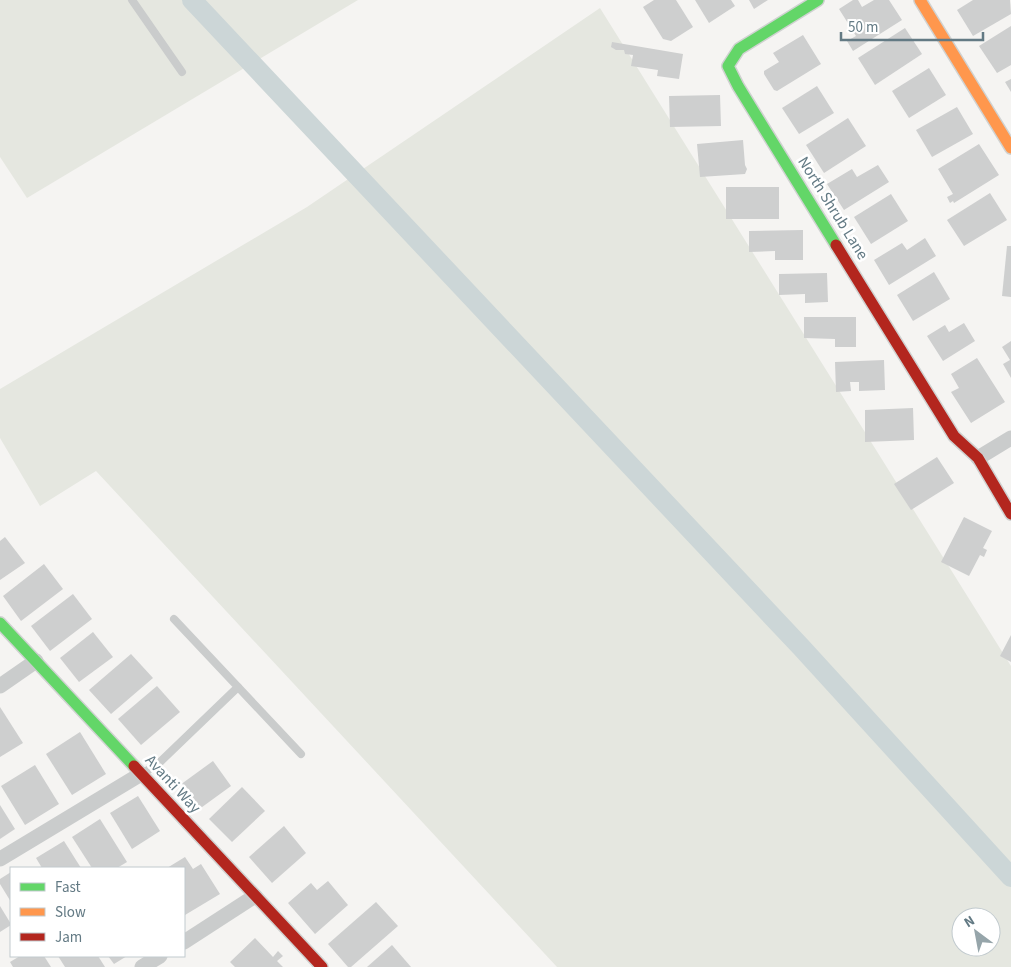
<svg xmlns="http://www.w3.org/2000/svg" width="1011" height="967" viewBox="0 0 1011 967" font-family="'Source Sans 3',sans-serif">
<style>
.green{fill:#e5e7e0;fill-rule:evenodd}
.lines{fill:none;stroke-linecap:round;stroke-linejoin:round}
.canal{stroke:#ccd6d7;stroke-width:20}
.building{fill:#cecfcf}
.fast-casing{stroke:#d0d2d1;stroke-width:14}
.slow-casing{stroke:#d0d2d1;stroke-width:14}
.jam-casing{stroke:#d0d2d1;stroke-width:14}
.lane{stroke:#cacccc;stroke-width:8}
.street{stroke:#cacccc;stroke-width:15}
.fast{stroke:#63d668;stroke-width:11}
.slow{stroke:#ff974d;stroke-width:11}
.jam{stroke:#b3261e;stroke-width:11}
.labels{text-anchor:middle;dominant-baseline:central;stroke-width:5;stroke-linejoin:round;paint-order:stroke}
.street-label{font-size:16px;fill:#637a84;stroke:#fff}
</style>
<rect width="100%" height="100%" fill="#f5f4f2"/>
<g class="green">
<path d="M 0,0 L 358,0 L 27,198 L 0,157 Z"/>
<path d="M 600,8 L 1011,666 L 1011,967 L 557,967 L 96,471 L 40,506 L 0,438 L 0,389 L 307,207 ZM 961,917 L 991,917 L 991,947 L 961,947 Z"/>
</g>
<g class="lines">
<path class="canal" d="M 192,0 L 801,647 L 1011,877"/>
</g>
<g class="building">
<path d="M 654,0 L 676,0 L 693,27 L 671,41 L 663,39 L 643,7 Z"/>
<path d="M 695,0 L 731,0 L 735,6 L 709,23 Z"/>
<path d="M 749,0 L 768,0 L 754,9 Z"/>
<path d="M 853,0 L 858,0 L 862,7 L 874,0 L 889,0 L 902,20 L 853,51 L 847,41 L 856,36 L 839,9 Z"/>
<path d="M 973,0 L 1010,0 L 1011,14 L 973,36 L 957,10 Z"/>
<path d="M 1011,26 L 1011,65 L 997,73 L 979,46 Z"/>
<path d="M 905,28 L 922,54 L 875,85 L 858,58 Z"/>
<path d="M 803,35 L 821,64 L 777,91 L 774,90 L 764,74 L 764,71 L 779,62 L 773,53 Z"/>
<path d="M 612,42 L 683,54 L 679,79 L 657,76 L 658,70 L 631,66 L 633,55 L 625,54 L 624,50 L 616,50 L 611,47 Z"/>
<path d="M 929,68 L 946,95 L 909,118 L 892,91 Z"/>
<path d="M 1011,79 L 1011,92 L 1005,82 Z"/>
<path d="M 817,86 L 834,113 L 799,134 L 782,108 Z"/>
<path d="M 720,95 L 721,126 L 670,127 L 669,96 Z"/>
<path d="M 957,107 L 973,134 L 932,157 L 916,130 Z"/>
<path d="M 848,118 L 866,146 L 824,173 L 806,145 Z"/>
<path d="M 743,140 L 745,165 L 747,169 L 745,174 L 700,177 L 697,144 Z"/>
<path d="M 979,144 L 999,175 L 954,203 L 953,201 L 950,203 L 947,197 L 953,194 L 938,169 Z"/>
<path d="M 878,165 L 889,182 L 844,210 L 827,184 L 852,169 L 857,177 Z"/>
<rect x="726" y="187" width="53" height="32"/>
<path d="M 990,193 L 1007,220 L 964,246 L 947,220 Z"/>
<path d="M 891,194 L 908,221 L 871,244 L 854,217 Z"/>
<path d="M 803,230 L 803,260 L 775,260 L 775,251 L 749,252 L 749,231 Z"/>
<path d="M 925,238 L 936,256 L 889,285 L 874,260 L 902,243 L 907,250 Z"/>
<path d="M 1007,246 L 1011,246 L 1011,297 L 1002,296 Z"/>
<path d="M 934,272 L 950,299 L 913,321 L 897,295 Z"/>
<path d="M 827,273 L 828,302 L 805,303 L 805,294 L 779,295 L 779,274 Z"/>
<path d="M 804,317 L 856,317 L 856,347 L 835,347 L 835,339 L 804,338 Z"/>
<path d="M 964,323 L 975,341 L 943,361 L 927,336 L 945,325 L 949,332 Z"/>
<path d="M 1011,341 L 1011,378 L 1003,364 L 1010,360 L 1002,347 Z"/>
<path d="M 977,358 L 1005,402 L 971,423 L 951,392 L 959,388 L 951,374 Z"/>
<path d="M 884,360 L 885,390 L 859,391 L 859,382 L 850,382 L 851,391 L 836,392 L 835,362 Z"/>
<path d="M 913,408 L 914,440 L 865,442 L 865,410 Z"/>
<path d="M 937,457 L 954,483 L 911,510 L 894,484 Z"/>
<path d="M 964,517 L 992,531 L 983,548 L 987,550 L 984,557 L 980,555 L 969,576 L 941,562 Z"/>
<path d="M 5,537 L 25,563 L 0,580 L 0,541 Z"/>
<path d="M 44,564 L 63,589 L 21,621 L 3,596 Z"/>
<path d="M 73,594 L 92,619 L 50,651 L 31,626 Z"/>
<path d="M 93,632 L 113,657 L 79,682 L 60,658 Z"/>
<path d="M 1011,635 L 1011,662 L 1000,656 Z"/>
<path d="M 131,654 L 153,678 L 111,714 L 89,690 Z"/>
<path d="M 157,686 L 180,712 L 141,745 L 118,719 Z"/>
<path d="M 0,707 L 23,743 L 0,757 Z"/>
<path d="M 80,732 L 106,774 L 72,795 L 46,754 Z"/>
<path d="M 213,761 L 231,786 L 198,810 L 180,785 Z"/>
<path d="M 35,765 L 59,804 L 25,825 L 1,786 Z"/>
<path d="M 242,787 L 265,811 L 232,842 L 209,819 Z"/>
<path d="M 138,796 L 160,831 L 132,849 L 110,813 Z"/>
<path d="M 0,805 L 15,829 L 0,839 Z"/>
<path d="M 100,819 L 127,862 L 117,868 L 92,868 L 72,837 Z"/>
<path d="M 284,826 L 306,853 L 272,883 L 249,857 Z"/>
<path d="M 64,841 L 81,868 L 42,868 L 36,858 Z"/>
<path d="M 185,857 L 193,869 L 201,864 L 220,894 L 185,915 L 184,912 L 184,868 L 167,868 Z"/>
<path d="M 11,872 L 11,902 L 0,884 L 0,879 Z"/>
<path d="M 328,881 L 348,905 L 315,934 L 288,903 L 311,883 L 317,890 Z"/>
<path d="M 376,902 L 398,926 L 351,967 L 348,967 L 328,944 Z"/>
<path d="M 0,906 L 11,924 L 11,925 L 0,932 Z"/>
<path d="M 255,938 L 273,957 L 278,951 L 283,956 L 277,961 L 283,967 L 235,967 L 230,962 Z"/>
<path d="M 392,945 L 411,967 L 367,967 Z"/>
<path d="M 20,956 L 44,956 L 51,967 L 13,967 L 10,962 Z"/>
<path d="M 58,956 L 98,956 L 105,967 L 65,967 Z"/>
<path d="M 108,956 L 127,956 L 114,964 Z"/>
</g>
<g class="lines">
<defs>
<g id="fast">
<path d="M 818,0 L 739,49 L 728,66 L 738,86 L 836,245"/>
<path d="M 0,623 L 134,766"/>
</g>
<path id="slow" d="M 920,0 L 1011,148"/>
<g id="jam">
<path d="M 836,245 L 954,436 L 978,458 L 1011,514"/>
<path d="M 134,766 L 322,967"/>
</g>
</defs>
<use href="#fast" class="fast-casing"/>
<use href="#slow" class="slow-casing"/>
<use href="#jam" class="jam-casing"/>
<g class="lane">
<path d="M 132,0 L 182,72"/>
<path d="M 238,687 L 301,754"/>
<path d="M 143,773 L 158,764 L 238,687 L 174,619"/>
</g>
<g class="street">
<path d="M 978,458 L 1011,438"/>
<path d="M 0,686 L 36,661"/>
<path d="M 0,859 L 141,774"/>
<path d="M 184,942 L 255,896"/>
<path d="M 142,967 L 160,956"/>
</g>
<use href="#fast" class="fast"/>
<use href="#slow" class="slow"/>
<use href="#jam" class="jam"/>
</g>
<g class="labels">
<g class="street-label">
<text transform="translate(833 208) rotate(58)">North Shrub Lane</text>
<text transform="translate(173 784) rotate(47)">Avanti Way</text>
</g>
</g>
<rect x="10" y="867" width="175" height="90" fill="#ffffff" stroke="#c1cace"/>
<rect x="20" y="883" width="25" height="8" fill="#63d668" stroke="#c1cace"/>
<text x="55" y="892" font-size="15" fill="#637a84">Fast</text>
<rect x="20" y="908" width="25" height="8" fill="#ff974d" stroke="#c1cace"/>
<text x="55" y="917" font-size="15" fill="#637a84">Slow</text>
<rect x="20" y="933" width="25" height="8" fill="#b3261e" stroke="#c1cace"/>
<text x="55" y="942" font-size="15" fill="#637a84">Jam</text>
<g transform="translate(976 932) rotate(328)"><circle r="24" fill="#ffffff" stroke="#c1cace"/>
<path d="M0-4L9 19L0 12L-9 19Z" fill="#96a5aa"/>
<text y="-8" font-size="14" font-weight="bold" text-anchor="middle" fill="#637a84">N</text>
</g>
<path d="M841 32v8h142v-8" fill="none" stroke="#637a84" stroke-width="2.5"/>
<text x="848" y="32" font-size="15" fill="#637a84" stroke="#ffffff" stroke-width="4" paint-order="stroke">50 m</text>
</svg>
